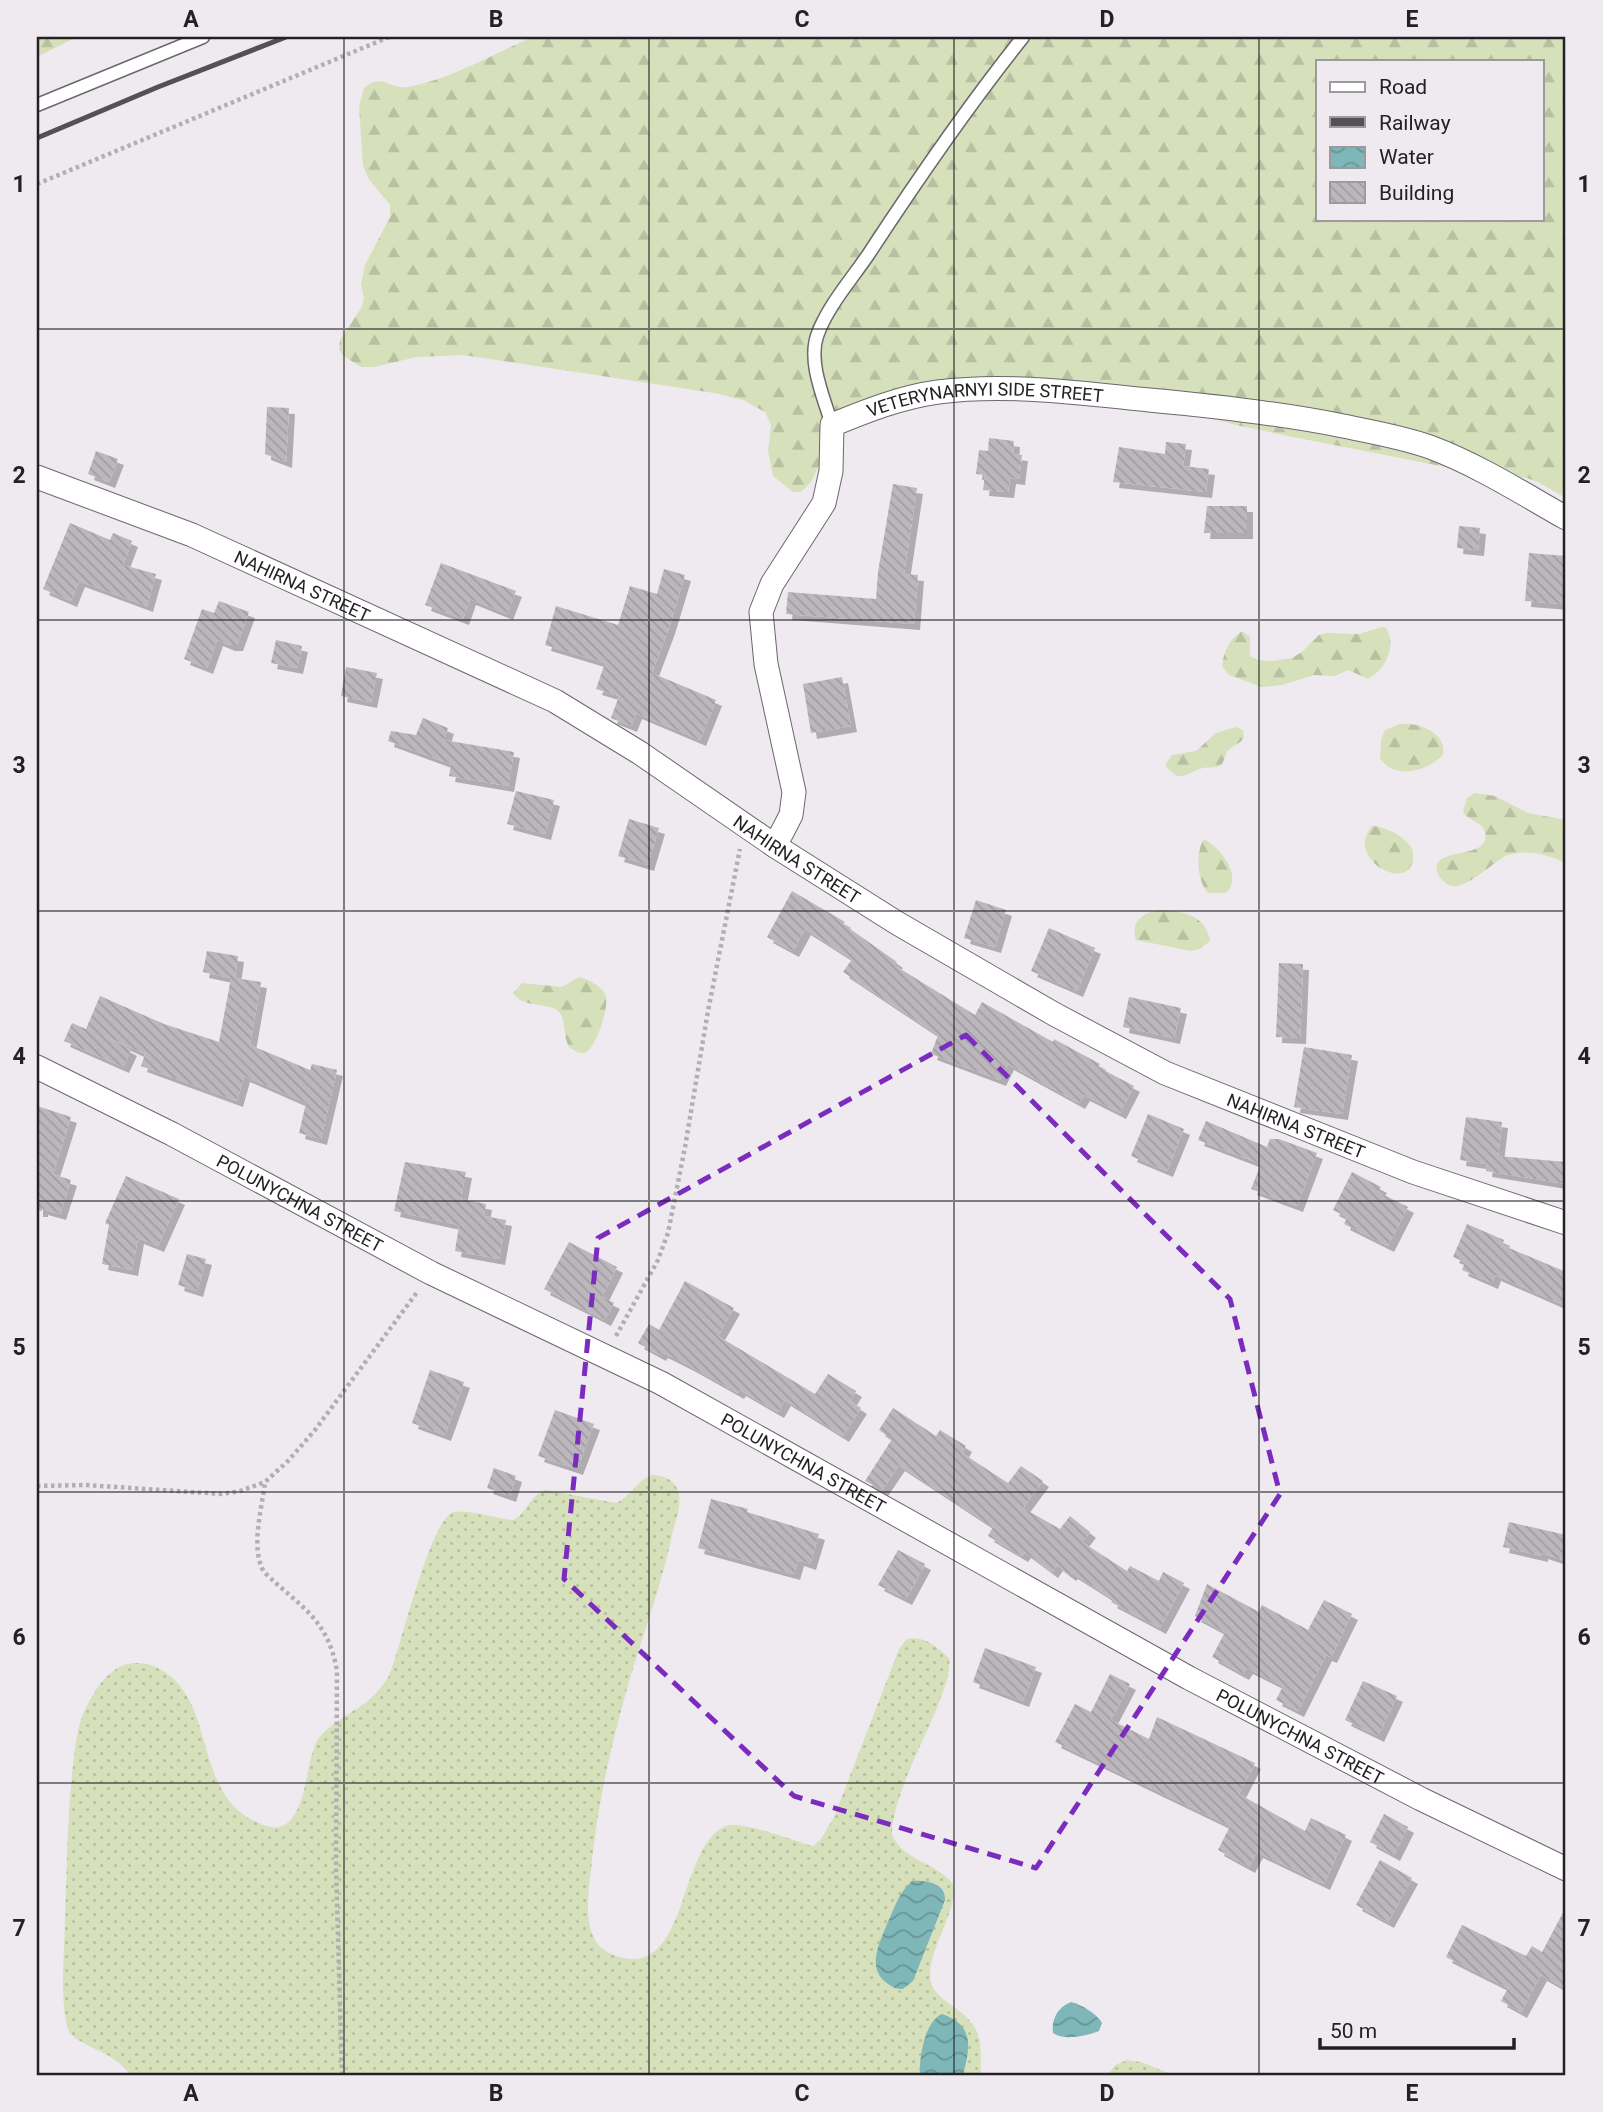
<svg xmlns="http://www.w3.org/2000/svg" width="1603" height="2112" viewBox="0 0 1603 2112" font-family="Roboto,sans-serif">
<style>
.grass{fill:url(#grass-dots)}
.forest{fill:url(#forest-firs);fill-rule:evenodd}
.water{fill:url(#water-waves)}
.building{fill:url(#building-back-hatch);filter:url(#shadow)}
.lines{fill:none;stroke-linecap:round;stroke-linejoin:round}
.service-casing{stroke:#6b676c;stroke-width:15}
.minor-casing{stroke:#6b676c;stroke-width:25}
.path{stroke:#b2aeb3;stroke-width:4.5;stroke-dasharray:3.5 3.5;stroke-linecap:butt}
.service{stroke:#fff;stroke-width:12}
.minor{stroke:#fff;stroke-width:23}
.rail{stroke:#545155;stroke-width:5}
.marked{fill:none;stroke:#7b2cbf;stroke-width:5;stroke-dasharray:14 9;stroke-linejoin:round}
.grid{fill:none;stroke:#232124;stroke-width:2;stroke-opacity:0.55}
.labels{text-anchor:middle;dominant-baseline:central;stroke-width:5;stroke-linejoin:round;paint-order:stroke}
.street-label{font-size:18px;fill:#232124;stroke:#efeaf0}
.neatline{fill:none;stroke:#232124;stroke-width:2.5}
.grid-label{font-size:23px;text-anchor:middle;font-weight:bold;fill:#232124}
</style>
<defs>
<pattern id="grass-dots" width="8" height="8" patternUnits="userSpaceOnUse" patternTransform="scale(1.75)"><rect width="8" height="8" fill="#d6e1bb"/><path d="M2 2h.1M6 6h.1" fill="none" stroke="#b7c1a1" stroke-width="1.8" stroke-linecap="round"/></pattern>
<pattern id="forest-firs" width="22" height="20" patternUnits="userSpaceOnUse" patternTransform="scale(1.75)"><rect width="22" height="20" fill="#d6e1bb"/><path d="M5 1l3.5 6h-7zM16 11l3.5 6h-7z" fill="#b7c1a1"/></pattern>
<pattern id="water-waves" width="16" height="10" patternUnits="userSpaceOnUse" patternTransform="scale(1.75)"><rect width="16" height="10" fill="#7fb7b8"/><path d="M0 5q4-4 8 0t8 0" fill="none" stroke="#689495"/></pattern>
<pattern id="building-back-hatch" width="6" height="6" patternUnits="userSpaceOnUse" patternTransform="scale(1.75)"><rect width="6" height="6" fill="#bcb7bc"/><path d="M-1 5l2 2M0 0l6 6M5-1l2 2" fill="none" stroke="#a19da1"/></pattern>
<filter id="shadow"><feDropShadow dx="6" dy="6" stdDeviation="0" flood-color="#0004"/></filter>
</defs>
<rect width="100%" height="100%" fill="#efeaf0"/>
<g class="grass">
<path d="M 652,1475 C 665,1475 677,1481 679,1495 C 681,1506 676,1520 673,1531 C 662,1585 642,1636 627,1689 C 610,1749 597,1808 591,1870 C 588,1895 581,1940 609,1953 C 690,1990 676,1845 726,1826 C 741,1820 794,1841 813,1846 L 821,1839 L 834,1817 L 899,1649 L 907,1639 C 924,1635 937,1647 949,1658 C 951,1672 945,1686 940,1700 C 927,1735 891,1800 892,1835 C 904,1861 937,1863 953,1884 C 959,1910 929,1946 930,1977 C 931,2000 964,2007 975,2028 C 983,2041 980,2060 981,2075 L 130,2075 C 116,2053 89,2050 70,2034 C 58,2006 65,1950 65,1918 C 67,1871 67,1823 72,1775 C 74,1758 75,1740 80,1723 C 87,1702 104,1669 128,1664 C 158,1658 183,1683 193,1708 C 210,1748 210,1799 254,1821 C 262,1824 271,1829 279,1827 C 307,1820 305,1765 316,1743 C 324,1726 354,1712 369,1700 C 377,1693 383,1685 389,1676 C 401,1648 430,1518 454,1512 C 469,1509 497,1519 513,1520 C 528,1513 529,1495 546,1490 L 616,1503 C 631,1497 637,1480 652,1475 Z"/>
<path d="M 1127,2060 L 1141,2062 L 1173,2075 L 1108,2075 L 1115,2065 Z"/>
</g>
<g class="forest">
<path d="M 37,37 L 77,37 L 37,57 Z"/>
<path d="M 532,37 L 1566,37 L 1566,498 L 1538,482 L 1527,478 L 1451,468 L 1288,436 L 1236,425 L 1166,406 L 913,393 L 834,427 L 819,466 L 811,482 L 801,492 L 793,492 L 773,476 L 768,451 L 771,425 L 765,412 L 743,400 L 714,393 L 463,355 L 417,357 L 374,367 L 361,367 L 342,355 L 339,349 L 340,340 L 361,308 L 364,299 L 361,284 L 365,265 L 390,217 L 390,205 L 368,178 L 363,165 L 359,107 L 364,88 C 384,72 388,90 409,87 C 450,79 494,54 532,37 ZM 1318,61 L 1542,61 L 1542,219 L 1318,219 Z"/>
<path d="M 1382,627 L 1386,628 C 1397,646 1386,669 1368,679 L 1348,670 L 1335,676 L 1314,675 L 1282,685 L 1262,687 L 1229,675 L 1222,666 C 1224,651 1229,639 1242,631 L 1250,637 L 1250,656 L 1257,660 L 1273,661 L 1292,658 L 1302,652 L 1319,635 L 1327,633 L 1359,634 Z"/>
<path d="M 1400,724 C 1419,722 1447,733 1443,755 C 1427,771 1394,781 1380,758 L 1381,740 L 1385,730 Z"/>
<path d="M 1236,727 L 1243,730 L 1244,738 C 1240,744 1232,745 1227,752 C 1224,757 1225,763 1219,766 C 1215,768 1208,767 1203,768 C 1186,772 1181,786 1165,765 L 1172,755 L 1196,751 L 1216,733 Z"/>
<path d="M 1475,793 L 1495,796 L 1528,813 L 1566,820 L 1566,864 C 1550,854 1526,849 1508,855 C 1493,861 1462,895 1447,884 C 1443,881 1438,876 1437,871 C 1431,844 1499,863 1483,827 L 1465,815 L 1463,811 L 1467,798 Z"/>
<path d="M 1372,826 C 1383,826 1397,833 1406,841 C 1412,847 1414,851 1413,860 C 1408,893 1344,859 1372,826 Z"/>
<path d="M 1204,839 C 1220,848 1244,876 1226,893 L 1208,893 C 1197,881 1195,853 1204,839 Z"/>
<path d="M 1159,910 C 1181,910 1206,915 1210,941 L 1200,949 L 1191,951 L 1136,940 C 1130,922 1142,913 1159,910 Z"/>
<path d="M 579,977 C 588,979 603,987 606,996 C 609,1007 596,1050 584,1053 C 579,1054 573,1050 569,1047 C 563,1036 566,1022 560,1013 C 552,1001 524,1010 513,993 L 522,983 L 562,987 Z"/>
</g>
<g class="water">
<path d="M 912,1881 C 926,1880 946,1883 945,1900 L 913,1981 L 903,1989 C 896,1989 894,1988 888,1984 C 866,1969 879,1944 887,1924 C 894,1909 899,1892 912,1881 Z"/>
<path d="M 1071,2002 C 1082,2005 1096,2013 1102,2023 L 1099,2031 C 1087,2036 1064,2041 1053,2033 C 1051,2019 1058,2007 1071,2002 Z"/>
<path d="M 942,2014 C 975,2025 970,2048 963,2075 L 920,2074 C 919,2057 925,2021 942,2014 Z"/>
</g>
<g class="building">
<path d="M 267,407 L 289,408 L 286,462 L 265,454 Z"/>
<path d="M 989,438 L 1014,441 L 1013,454 L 1022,455 L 1019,479 L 1010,478 L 1008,492 L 983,490 L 985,475 L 976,474 L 979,450 L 988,451 Z"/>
<path d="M 1166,442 L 1186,444 L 1183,466 L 1209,469 L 1206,492 L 1113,482 L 1119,447 L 1165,454 Z"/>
<path d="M 96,451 L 118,459 L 109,482 L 88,474 Z"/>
<path d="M 893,484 L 917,488 L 904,574 L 918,575 L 914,624 L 786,614 L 788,592 L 876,599 L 878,572 Z"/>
<path d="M 1207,506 L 1247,506 L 1247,533 L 1204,533 Z"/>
<path d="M 70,523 L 110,540 L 113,533 L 132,541 L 123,565 L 156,574 L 147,606 L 79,581 L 71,601 L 43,589 Z"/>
<path d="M 1459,526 L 1480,528 L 1478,550 L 1457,548 Z"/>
<path d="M 1529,553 L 1566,556 L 1566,590 L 1564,590 L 1563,604 L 1525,601 Z"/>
<path d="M 441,563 L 516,591 L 507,614 L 470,599 L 463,619 L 425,605 Z"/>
<path d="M 664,569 L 685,575 L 669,628 L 652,673 L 716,700 L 700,740 L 636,713 L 631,726 L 611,718 L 619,696 L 596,689 L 605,663 L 545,645 L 556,606 L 618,625 L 630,586 L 657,594 Z"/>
<path d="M 219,601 L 249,612 L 237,645 L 229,645 L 217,640 L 207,668 L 184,659 L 202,609 L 214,613 Z"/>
<path d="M 276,640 L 302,646 L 297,668 L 271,663 Z"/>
<path d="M 346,667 L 377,673 L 371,702 L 341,696 Z"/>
<path d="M 842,677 L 851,726 L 811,733 L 803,684 Z"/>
<path d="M 423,718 L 448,728 L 444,740 L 514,752 L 508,786 L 449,776 L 451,764 L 388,741 L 391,731 L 416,735 Z"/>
<path d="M 516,791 L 554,800 L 545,834 L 507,824 Z"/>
<path d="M 629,819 L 659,828 L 648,865 L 618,856 Z"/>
<path d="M 792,891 L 845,922 L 843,924 L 897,962 L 894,965 L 975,1015 L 982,1002 L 1053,1042 L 1054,1039 L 1100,1064 L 1098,1067 L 1134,1086 L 1120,1113 L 1084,1095 L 1079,1103 L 1008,1064 L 1000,1080 L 931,1054 L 938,1035 L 843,972 L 852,959 L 805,929 L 793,951 L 767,937 Z"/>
<path d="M 976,900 L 1006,910 L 995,947 L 964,938 Z"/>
<path d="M 1049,928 L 1095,948 L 1077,991 L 1031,971 Z"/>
<path d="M 207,951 L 238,956 L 235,978 L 261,982 L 250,1045 L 310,1070 L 312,1064 L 337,1070 L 321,1139 L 299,1133 L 306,1103 L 244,1076 L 237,1101 L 141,1066 L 145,1054 L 105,1036 L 131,1050 L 123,1067 L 64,1041 L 72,1023 L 86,1029 L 100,996 L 164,1024 L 219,1042 L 231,978 L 203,972 Z"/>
<path d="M 1279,963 L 1303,964 L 1300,1038 L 1276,1037 Z"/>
<path d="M 1129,997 L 1181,1008 L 1174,1038 L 1123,1027 Z"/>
<path d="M 1304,1047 L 1352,1055 L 1342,1114 L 1294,1107 Z"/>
<path d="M 37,1106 L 71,1117 L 53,1174 L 71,1180 L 60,1214 L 42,1209 L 42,1211 L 37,1211 Z"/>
<path d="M 1148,1114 L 1184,1129 L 1167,1171 L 1131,1156 Z"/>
<path d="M 1466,1117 L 1502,1122 L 1498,1156 L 1566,1162 L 1566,1184 L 1486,1171 L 1487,1164 L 1460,1160 Z"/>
<path d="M 1206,1121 L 1267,1147 L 1270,1139 L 1279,1139 L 1317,1153 L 1297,1206 L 1251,1189 L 1261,1164 L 1198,1140 Z"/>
<path d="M 405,1162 L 466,1172 L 461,1199 L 486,1204 L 484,1216 L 506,1220 L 499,1259 L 455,1251 L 459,1225 L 394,1211 Z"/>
<path d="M 1352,1172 L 1381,1187 L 1378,1192 L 1408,1207 L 1388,1246 L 1344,1224 L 1347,1217 L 1333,1210 Z"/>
<path d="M 126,1176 L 179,1199 L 158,1246 L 138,1238 L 132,1270 L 102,1264 L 109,1225 L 105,1223 Z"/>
<path d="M 1467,1224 L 1504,1240 L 1502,1245 L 1566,1272 L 1566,1306 L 1495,1275 L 1492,1283 L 1462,1270 L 1465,1262 L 1453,1257 Z"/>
<path d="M 569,1242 L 617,1267 L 602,1297 L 614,1303 L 605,1320 L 544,1289 Z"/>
<path d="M 187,1254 L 206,1259 L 197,1291 L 178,1285 Z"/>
<path d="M 685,1281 L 734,1308 L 718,1336 L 815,1394 L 828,1374 L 856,1391 L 850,1401 L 861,1408 L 843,1436 L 785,1400 L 778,1412 L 740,1390 L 738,1393 L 690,1366 L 662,1352 L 660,1355 L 638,1343 L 649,1324 L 659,1330 Z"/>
<path d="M 430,1370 L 464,1382 L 445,1435 L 412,1423 Z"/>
<path d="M 893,1408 L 936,1436 L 940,1430 L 966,1446 L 962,1453 L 1008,1483 L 1021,1466 L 1043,1481 L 1023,1508 L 1060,1529 L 1070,1516 L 1090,1532 L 1082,1542 L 1127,1571 L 1130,1566 L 1159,1581 L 1163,1572 L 1184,1583 L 1160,1628 L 1111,1602 L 1113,1599 L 1072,1573 L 1070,1575 L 1057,1565 L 1052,1572 L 1025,1552 L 1022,1556 L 988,1536 L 993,1527 L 899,1465 L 882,1490 L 865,1481 L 892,1439 L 879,1430 Z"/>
<path d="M 555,1410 L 594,1424 L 577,1469 L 538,1456 Z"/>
<path d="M 494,1468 L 516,1476 L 510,1496 L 487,1488 Z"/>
<path d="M 711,1499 L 748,1509 L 747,1512 L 819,1534 L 810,1564 L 798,1560 L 794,1574 L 698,1548 Z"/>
<path d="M 1509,1522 L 1566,1535 L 1566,1561 L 1542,1553 L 1542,1556 L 1503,1547 Z"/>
<path d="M 898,1550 L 925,1564 L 906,1599 L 878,1585 Z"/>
<path d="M 1207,1584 L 1259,1612 L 1262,1605 L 1308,1630 L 1324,1600 L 1352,1614 L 1331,1657 L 1326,1655 L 1298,1711 L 1276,1700 L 1283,1686 L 1247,1668 L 1243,1674 L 1212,1657 L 1225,1632 L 1195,1616 Z"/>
<path d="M 985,1648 L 1036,1667 L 1023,1701 L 973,1682 Z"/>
<path d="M 1110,1674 L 1130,1684 L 1111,1720 L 1149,1739 L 1157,1717 L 1255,1763 L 1239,1794 L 1305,1831 L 1311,1818 L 1346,1835 L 1324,1884 L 1257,1852 L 1249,1867 L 1218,1850 L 1230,1826 L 1055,1742 L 1075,1704 L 1091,1712 Z"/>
<path d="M 1363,1681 L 1397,1696 L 1378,1736 L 1345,1720 Z"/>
<path d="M 1384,1814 L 1408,1827 L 1394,1855 L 1370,1842 Z"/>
<path d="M 1380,1860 L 1412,1878 L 1388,1922 L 1356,1905 Z"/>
<path d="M 1566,1907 L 1566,1989 L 1541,1975 L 1521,2012 L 1501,2001 L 1508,1988 L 1446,1957 L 1462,1925 L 1526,1956 L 1532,1946 L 1542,1952 Z"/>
</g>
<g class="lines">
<defs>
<g id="service">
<path d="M 37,105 L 203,37"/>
<path d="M 832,425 C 824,398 808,363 817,336 C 827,307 851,280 868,255 C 917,180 967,107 1023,37"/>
</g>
<g id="minor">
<path id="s1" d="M 37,477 L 192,535 L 555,701 L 640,753 L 775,846 L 897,923 L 1054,1014 L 1165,1073 L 1413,1172 L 1566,1223"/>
<path id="s2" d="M 775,846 L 791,815 L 794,792 L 766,664 L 761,612 L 772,584 L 824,503 L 831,471 L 832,425 C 866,411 901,397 938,392 C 1007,383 1079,393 1149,400 C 1214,406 1279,413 1343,426 C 1372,432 1402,437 1430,447 C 1478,465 1522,493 1566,518"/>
<path id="s3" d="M 37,1067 L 172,1134 L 431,1273 L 661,1383 L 1189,1678 L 1421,1799 L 1566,1869"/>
</g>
</defs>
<use href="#service" class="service-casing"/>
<use href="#minor" class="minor-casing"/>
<g class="path">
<path d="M 37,184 L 389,37"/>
<path d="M 616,1336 L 658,1260 L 668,1233 L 685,1147 L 708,1011 L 740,849"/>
<path d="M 37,1486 L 86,1485 L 222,1494 L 240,1491 L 265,1482"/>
<path d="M 342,2075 L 336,1867 L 337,1671 C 328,1618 300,1607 264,1572 C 250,1548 262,1509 265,1482 L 288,1461 L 315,1430 L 418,1291"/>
</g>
<use href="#service" class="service"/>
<use href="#minor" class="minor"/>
<path class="rail" d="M 37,138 L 158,87 L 286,37"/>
</g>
<path class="marked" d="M 966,1035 L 1230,1299 L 1280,1494 L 1036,1868 L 794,1796 L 564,1579 L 598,1238 Z"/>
<path class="grid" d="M 344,37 L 344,2075M 649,37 L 649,2075M 954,37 L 954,2075M 1259,37 L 1259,2075M 37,329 L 1566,329M 37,620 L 1566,620M 37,911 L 1566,911M 37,1201 L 1566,1201M 37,1492 L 1566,1492M 37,1783 L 1566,1783"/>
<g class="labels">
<g class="street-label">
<text stroke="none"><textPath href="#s2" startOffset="604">VETERYNARNYI SIDE STREET</textPath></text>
<text stroke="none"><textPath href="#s1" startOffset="287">NAHIRNA STREET</textPath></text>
<text stroke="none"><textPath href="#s1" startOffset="854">NAHIRNA STREET</textPath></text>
<text stroke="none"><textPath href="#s1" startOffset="1421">NAHIRNA STREET</textPath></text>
<text stroke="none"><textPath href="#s3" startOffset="296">POLUNYCHNA STREET</textPath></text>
<text stroke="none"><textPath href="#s3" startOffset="863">POLUNYCHNA STREET</textPath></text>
<text stroke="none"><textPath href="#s3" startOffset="1430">POLUNYCHNA STREET</textPath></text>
</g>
</g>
<rect width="1603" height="2112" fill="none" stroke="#efeaf0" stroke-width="77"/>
<rect x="1316" y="60" width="228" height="161" fill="#efeaf0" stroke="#9d9a9e" stroke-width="2"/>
<rect x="1330" y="82" width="35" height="10" fill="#ffffff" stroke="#9d9a9e" stroke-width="2"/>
<text x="1379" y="94" font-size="21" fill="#232124">Road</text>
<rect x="1330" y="117" width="35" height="10" fill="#545155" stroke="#9d9a9e" stroke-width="2"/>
<text x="1379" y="130" font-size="21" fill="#232124">Railway</text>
<rect x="1330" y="147" width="35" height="21" fill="url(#water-waves)" stroke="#9d9a9e" stroke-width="2"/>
<text x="1379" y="164" font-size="21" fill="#232124">Water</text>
<rect x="1330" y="182" width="35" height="21" fill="url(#building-back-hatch)" stroke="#9d9a9e" stroke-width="2"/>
<text x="1379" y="200" font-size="21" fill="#232124">Building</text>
<path d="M1320 2038v10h194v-10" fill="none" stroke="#232124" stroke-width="3.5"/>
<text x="1330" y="2038" font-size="21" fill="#232124" stroke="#efeaf0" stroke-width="5" paint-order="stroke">50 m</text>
<rect x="38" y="38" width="1526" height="2036" class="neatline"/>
<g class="grid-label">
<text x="191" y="27">A</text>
<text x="496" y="27">B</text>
<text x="802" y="27">C</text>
<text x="1107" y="27">D</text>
<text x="1412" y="27">E</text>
<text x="19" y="192">1</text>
<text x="1584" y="192">1</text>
<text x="19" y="483">2</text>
<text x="1584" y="483">2</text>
<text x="19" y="773">3</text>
<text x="1584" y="773">3</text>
<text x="19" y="1064">4</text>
<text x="1584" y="1064">4</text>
<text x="19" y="1355">5</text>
<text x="1584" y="1355">5</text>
<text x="19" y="1645">6</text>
<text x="1584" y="1645">6</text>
<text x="19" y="1936">7</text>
<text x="1584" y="1936">7</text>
<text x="191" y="2101">A</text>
<text x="496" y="2101">B</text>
<text x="802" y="2101">C</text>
<text x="1107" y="2101">D</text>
<text x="1412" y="2101">E</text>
</g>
</svg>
